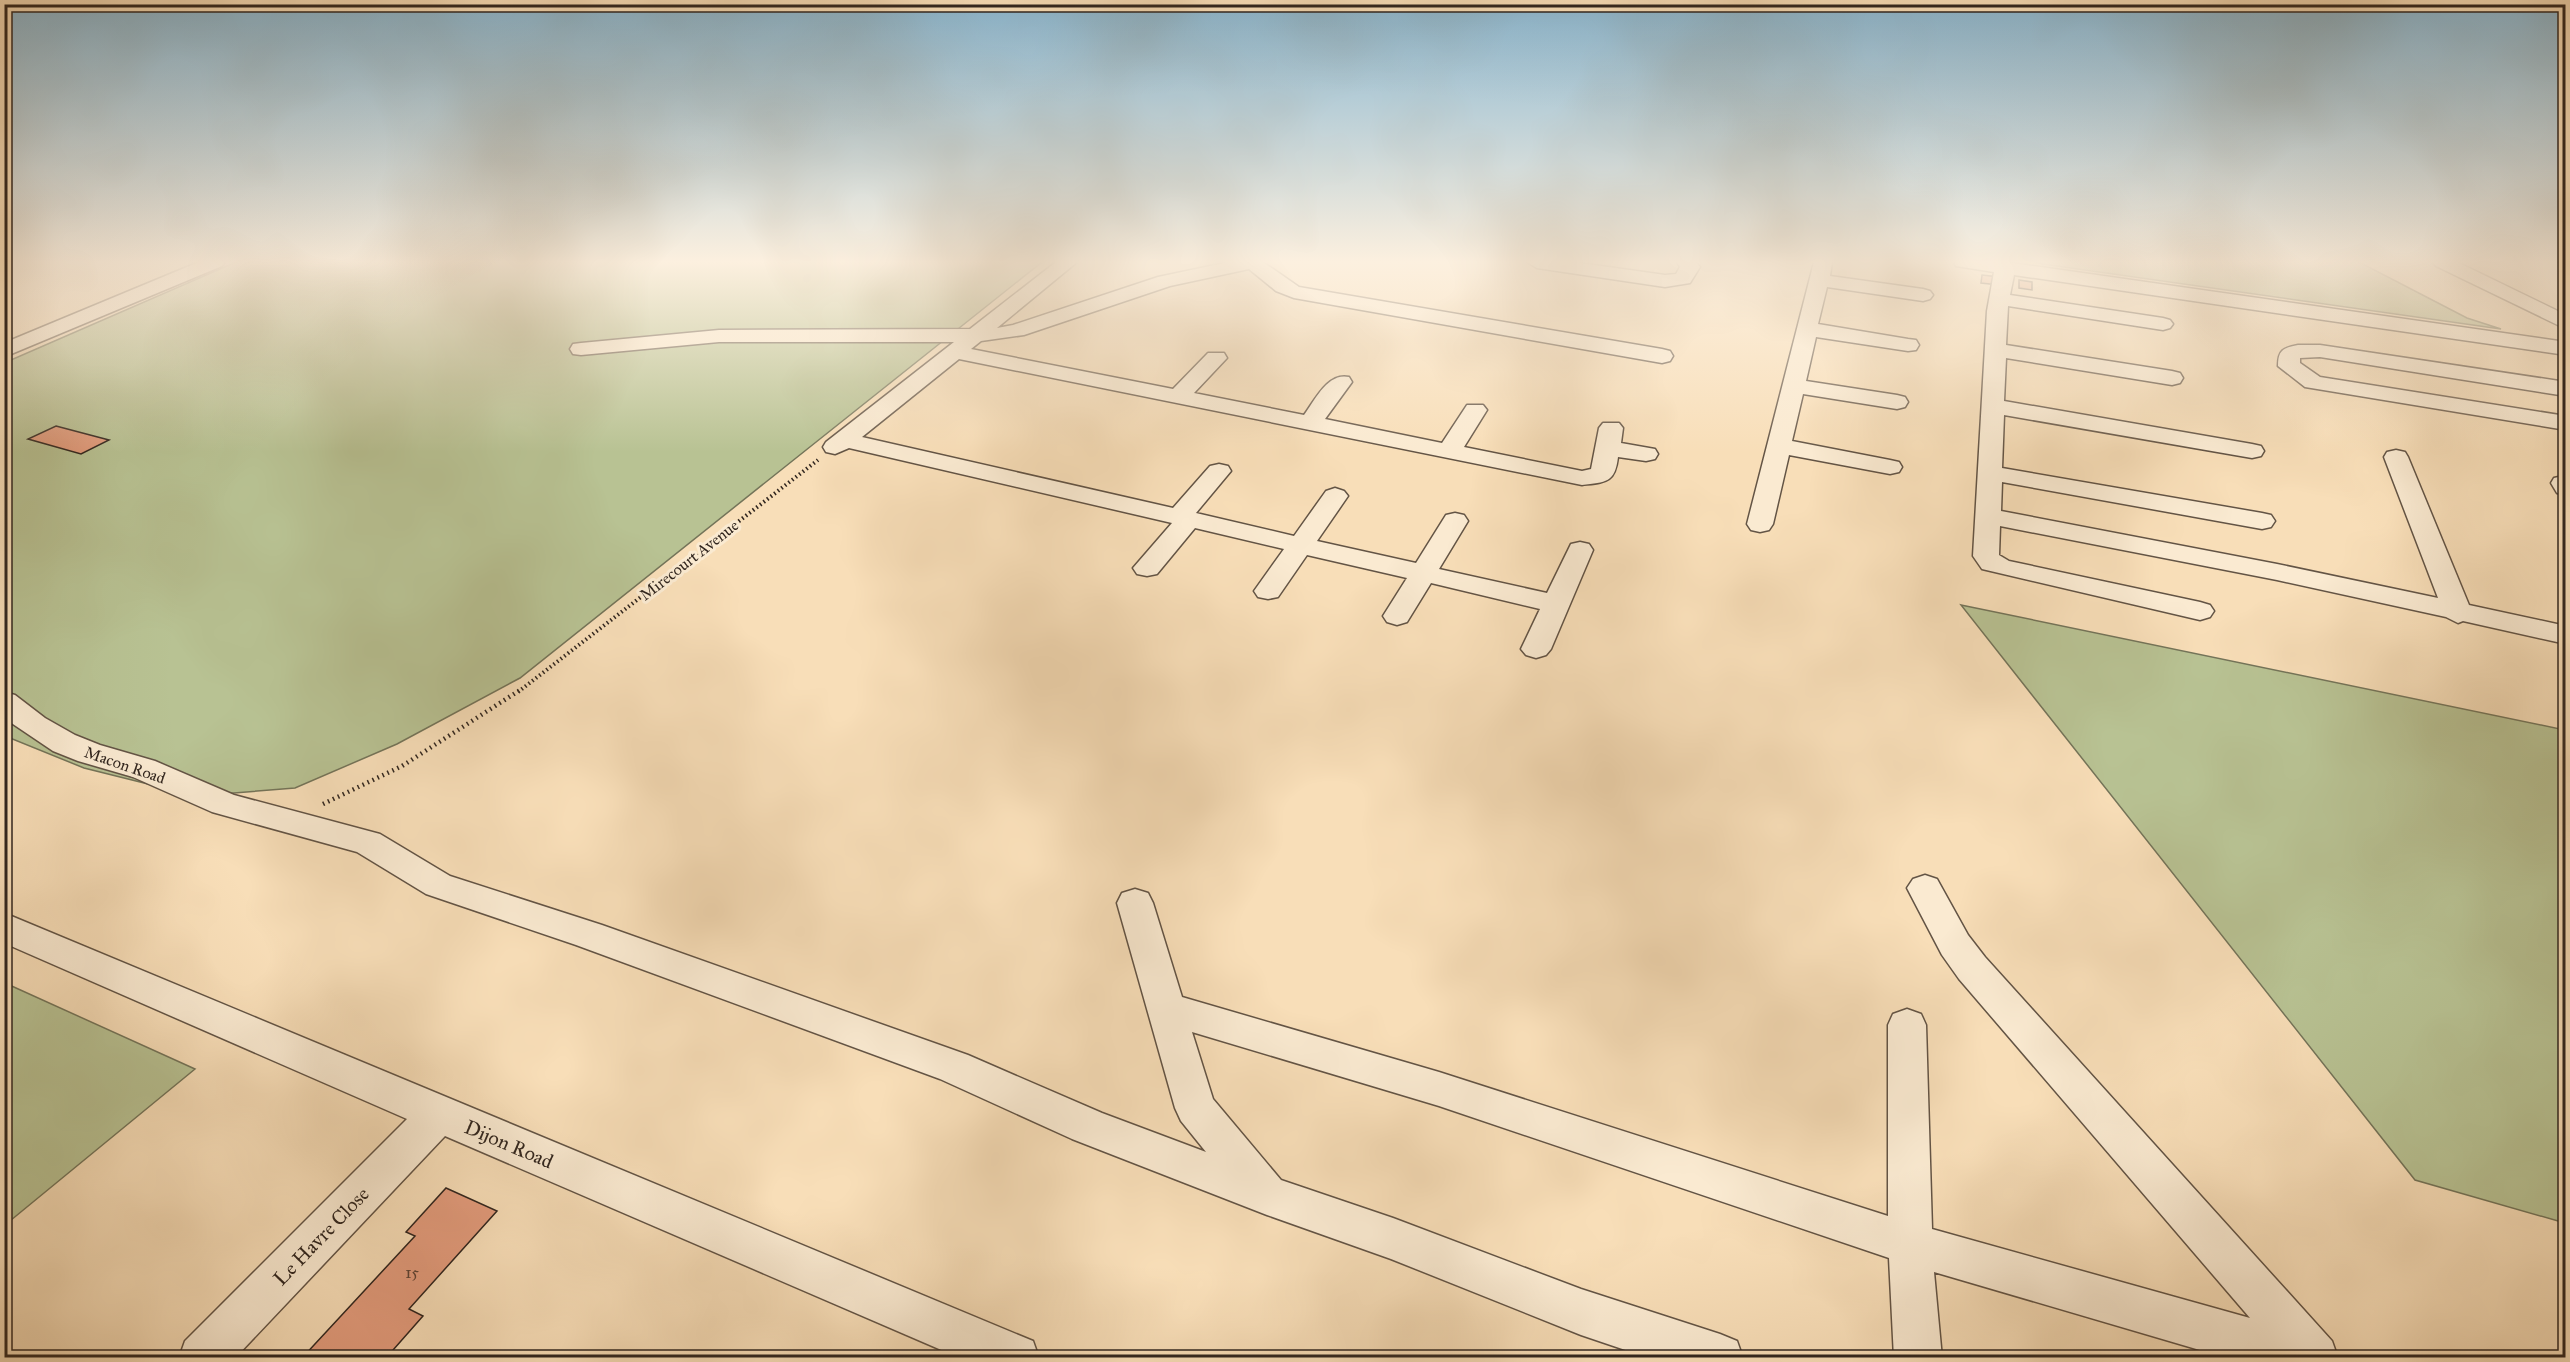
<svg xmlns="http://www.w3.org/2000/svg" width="2570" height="1362" viewBox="0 0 2570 1362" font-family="'IM FELL Great Primer',serif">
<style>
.green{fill:#b8c293;stroke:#747459;stroke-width:1.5}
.building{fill:#e39c7d;stroke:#31261f;stroke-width:1.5}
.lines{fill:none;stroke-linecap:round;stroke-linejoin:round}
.minor-casing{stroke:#635445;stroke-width:3}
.path-far1{stroke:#31261f;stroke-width:4;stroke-dasharray:1.5 3;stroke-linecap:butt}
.path{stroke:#31261f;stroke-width:4.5;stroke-dasharray:1.5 4;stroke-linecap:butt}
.minor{fill:#faead1;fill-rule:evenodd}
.labels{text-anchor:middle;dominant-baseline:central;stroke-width:6;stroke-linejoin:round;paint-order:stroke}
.street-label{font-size:16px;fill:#31261f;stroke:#faead1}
.near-number-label{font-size:16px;fill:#5e4436}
.near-street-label{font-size:20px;fill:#31261f;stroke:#faead1}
</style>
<rect width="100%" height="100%" fill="#f8deb8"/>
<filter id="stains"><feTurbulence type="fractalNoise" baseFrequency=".00333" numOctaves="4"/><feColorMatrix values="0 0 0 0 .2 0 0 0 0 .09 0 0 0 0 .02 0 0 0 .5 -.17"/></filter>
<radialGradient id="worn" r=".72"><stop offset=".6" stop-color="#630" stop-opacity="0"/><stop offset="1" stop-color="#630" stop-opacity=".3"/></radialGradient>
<g class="green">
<path d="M 236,262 L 1042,262 L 520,678 L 397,744 L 295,788 L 196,796 L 84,768 L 5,736 L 4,363 Z"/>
<path d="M 2028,262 L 2359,262 L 2467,318 L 2501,329 Z"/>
<path d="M 1961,605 L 2565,730 L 2565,1223 L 2415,1180 Z"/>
<path d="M 5,983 L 195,1069 L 5,1225 L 4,983 Z"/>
</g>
<g class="building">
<path d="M 1982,275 L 1999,277 L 1999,285 L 1981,283 Z"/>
<path d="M 2019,280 L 2032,282 L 2032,290 L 2019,288 Z"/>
<path d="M 56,426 L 109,440 L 81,454 L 28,439 Z"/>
<path d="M 446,1188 L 497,1211 L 409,1309 L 423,1316 L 386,1358 L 302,1358 L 415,1236 L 406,1232 Z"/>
</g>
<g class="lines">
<defs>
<g id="minor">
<path d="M 199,262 L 225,262 L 222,266 L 4,357 L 4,343 Z"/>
<path d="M 1056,262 L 1077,262 L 997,328 L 1013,325 L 1158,277 L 1229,262 L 1263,262 L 1299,287 L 1662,349 L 1670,351 L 1673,356 L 1670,361 L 1662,363 L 1294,298 L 1276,291 L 1249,269 L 1170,286 L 1024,335 L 981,341 L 971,349 L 1173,389 L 1208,353 L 1224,353 L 1227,358 L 1194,393 L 1304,415 C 1315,400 1328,372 1349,377 L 1352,382 L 1325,419 L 1442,443 L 1467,405 L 1483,405 L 1487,410 L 1464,447 L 1582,471 L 1591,469 L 1599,428 L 1603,423 L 1619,423 L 1623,428 L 1621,443 L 1655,449 L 1658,454 L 1655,459 L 1646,461 L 1618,457 C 1615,483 1606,482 1582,485 L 959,359 L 862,437 L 1173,508 L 1210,466 L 1219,464 L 1228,466 L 1231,471 L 1196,513 L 1294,536 L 1326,491 L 1335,488 L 1344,491 L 1348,496 L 1317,541 L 1416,563 L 1446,515 L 1455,513 L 1464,515 L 1468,521 L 1439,569 L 1547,593 L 1571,544 L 1580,542 L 1589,544 L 1593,550 L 1551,649 L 1546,655 L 1536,658 L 1526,655 L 1521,649 L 1540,609 L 1431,583 L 1407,622 L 1397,625 L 1387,622 L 1383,616 L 1407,578 L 1307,555 L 1278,597 L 1268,599 L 1258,597 L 1254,591 L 1284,549 L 1195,528 L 1157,574 L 1147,576 L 1137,574 L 1133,568 L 1172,523 L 849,448 L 835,454 L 826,452 L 823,447 L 826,442 L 954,342 L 719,342 L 581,355 L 573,354 L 570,349 L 573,344 L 581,343 L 719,330 L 970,329 Z"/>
<path d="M 1527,262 L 1573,262 L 1665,275 L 1676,274 L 1680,267 L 1677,262 L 1696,262 L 1700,267 L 1690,283 L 1665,287 L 1537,268 Z"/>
<path d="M 1814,262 L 1832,262 L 1830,276 L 1923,289 L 1930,291 L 1933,295 L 1930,299 L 1923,301 L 1827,287 L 1818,324 L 1908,339 L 1916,340 L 1919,345 L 1916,350 L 1908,351 L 1816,337 L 1806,381 L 1897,395 L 1905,397 L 1908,402 L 1905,407 L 1897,409 L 1803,394 L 1792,441 L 1890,460 L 1899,462 L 1902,467 L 1899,472 L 1890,474 L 1789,455 L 1773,524 L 1769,530 L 1760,532 L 1751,530 L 1747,524 Z"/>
<path d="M 1954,262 L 2005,262 L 2566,342 L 2566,355 L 2014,275 L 2010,295 L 2163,318 L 2170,320 L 2173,324 L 2170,328 L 2163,330 L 2008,306 L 2006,345 L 2172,371 L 2180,373 L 2183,378 L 2180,383 L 2172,385 L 2006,358 L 2004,401 L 2252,444 L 2261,446 L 2264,451 L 2261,456 L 2252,458 L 2004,415 L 2002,468 L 2262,513 L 2271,515 L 2275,521 L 2271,527 L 2262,529 L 2002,482 L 2001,511 L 2277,564 L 2438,598 L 2384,457 L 2387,452 L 2396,450 L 2405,452 L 2408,457 L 2469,605 L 2566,626 L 2566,644 L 2463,621 L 2458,623 L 2446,617 L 2277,580 L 2000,526 L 1999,555 L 2009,561 L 2200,602 L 2210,605 L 2214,611 L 2210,617 L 2200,620 L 1982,569 L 1973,556 L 1987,311 L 1994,272 L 1956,266 Z"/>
<path d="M 2433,262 L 2457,262 L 2566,315 L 2566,329 L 2436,266 Z"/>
<path d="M 2298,345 L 2320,345 L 2566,382 L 2566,396 L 2320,357 L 2300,358 L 2300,363 L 2320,377 L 2566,416 L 2566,430 L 2305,387 L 2278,366 C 2278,350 2283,348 2298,345 Z"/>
<path d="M 2563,476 L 2566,476 L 2566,495 L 2557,493 L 2551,483 L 2554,478 Z"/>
<path d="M 4,692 L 15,695 L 45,718 L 75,735 L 100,745 L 155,761 L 234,795 L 380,834 L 450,876 L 602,925 L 968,1055 L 1102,1113 L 1206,1152 L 1181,1121 L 1175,1108 L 1117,903 L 1122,893 L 1135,889 L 1148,893 L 1153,903 L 1182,997 L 1439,1072 L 1888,1216 L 1888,1025 L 1893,1014 L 1907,1009 L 1921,1014 L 1926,1025 L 1932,1229 L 2250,1318 L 1959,979 L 1942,955 L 1907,888 L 1913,879 L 1925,875 L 1937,879 L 1968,935 L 1985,957 L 2332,1341 L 2338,1358 L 2227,1358 L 1934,1272 L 1942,1358 L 1894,1358 L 1889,1258 L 1439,1106 L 1192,1032 L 1213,1099 L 1281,1180 L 1393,1218 L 1581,1289 L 1720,1334 L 1737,1341 L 1743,1358 L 1649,1358 L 1581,1335 L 1391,1259 L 1267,1215 L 1072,1139 L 940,1079 L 576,945 L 426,894 L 357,852 L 212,812 L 133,777 L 78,761 L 53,751 L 4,718 Z"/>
<path d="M 4,913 L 1033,1341 L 1039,1358 L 960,1358 L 445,1136 L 235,1358 L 179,1358 L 185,1341 L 407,1119 L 4,943 Z"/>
</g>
</defs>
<use href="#minor" class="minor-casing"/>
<path class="path-far1" d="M 518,692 L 818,460"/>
<path class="path" d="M 323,804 L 402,766 L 520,690"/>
<use href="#minor" class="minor"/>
</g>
<linearGradient id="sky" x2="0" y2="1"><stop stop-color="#8ab7d1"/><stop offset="0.58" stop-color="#fcf0df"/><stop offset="1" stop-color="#fcf0df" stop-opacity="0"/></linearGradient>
<rect width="2570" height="452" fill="url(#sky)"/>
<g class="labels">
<g class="street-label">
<text transform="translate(689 560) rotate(-38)">Mirecourt Avenue</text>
<text transform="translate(125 765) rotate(19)">Macon Road</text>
</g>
<g class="near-number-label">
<text x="412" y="1272">15</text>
</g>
<g class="near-street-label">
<text transform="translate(509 1144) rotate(23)">Dijon Road</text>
<text transform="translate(321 1236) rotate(-46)">Le Havre Close</text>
</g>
</g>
<rect width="2570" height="1362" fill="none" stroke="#f8deb8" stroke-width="24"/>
<rect x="6" y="6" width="2558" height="1350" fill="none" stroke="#31261f" stroke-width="3"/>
<rect x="12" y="12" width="2546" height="1338" fill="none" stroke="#31261f" stroke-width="1.5"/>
<rect width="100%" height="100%" filter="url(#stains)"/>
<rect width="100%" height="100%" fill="url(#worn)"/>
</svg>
